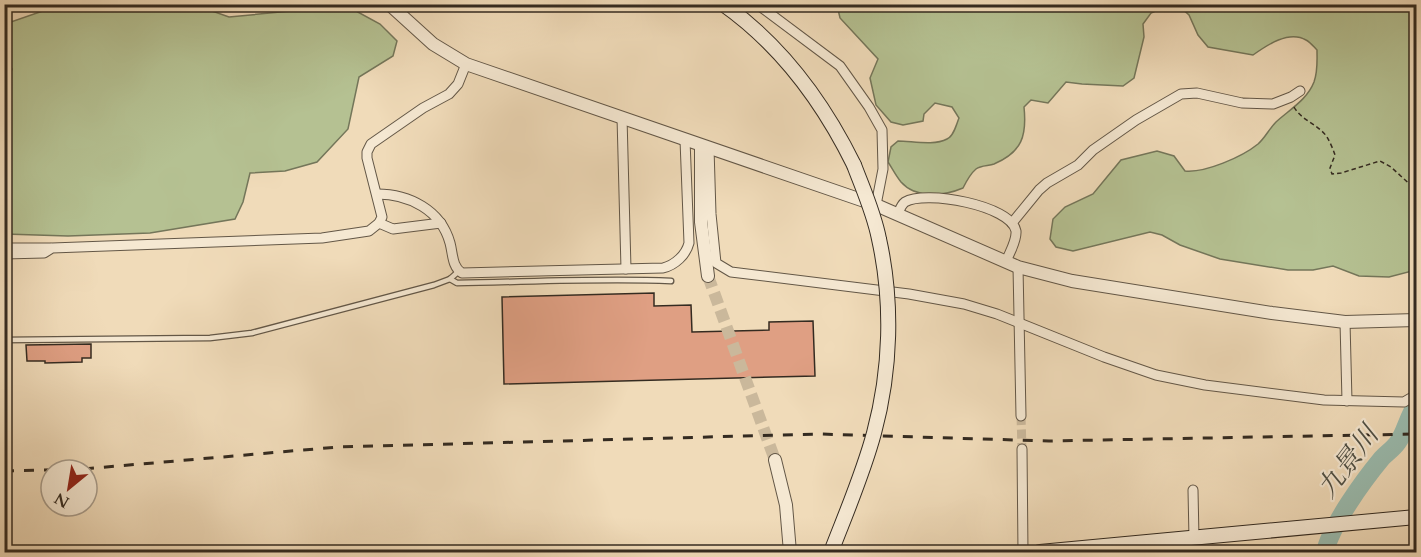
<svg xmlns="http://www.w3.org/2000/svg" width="1421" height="557" viewBox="0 0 1421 557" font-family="Cardo,'Noto Serif JP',serif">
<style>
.green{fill:#b5c192;stroke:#74765a;stroke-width:1.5}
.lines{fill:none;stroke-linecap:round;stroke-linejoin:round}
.river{stroke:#9abbae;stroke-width:18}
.building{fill:#df9f83;stroke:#342b21;stroke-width:1.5}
.minor-tunnel{stroke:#cab89b;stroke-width:9;stroke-dasharray:9 4.5;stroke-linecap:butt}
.tertiary-tunnel{stroke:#cab89b;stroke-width:12;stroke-dasharray:12 6;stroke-linecap:butt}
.service-casing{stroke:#635747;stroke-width:7}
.minor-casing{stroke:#635747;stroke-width:11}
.tertiary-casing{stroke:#635747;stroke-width:14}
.secondary-casing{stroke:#342b21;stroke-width:16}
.path{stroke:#342b21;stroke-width:1.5;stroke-dasharray:4.5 3;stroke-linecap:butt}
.service{stroke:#f5e8d2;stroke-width:4.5}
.minor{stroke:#f5e8d2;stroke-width:9}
.tertiary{stroke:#f5e8d2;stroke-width:12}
.secondary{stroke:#f5e8d2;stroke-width:14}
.rail{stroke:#342b21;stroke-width:3;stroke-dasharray:10 10;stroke-linecap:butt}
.secondary-bridge-casing{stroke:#342b21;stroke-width:16;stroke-linecap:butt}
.secondary-bridge{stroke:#f5e8d2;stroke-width:14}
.labels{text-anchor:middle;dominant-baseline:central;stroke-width:4.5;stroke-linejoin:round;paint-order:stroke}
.water-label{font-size:27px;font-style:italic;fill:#4e4f44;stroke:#f5e8d2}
</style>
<rect width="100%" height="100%" fill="#f0dbb9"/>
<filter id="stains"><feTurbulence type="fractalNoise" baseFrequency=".00333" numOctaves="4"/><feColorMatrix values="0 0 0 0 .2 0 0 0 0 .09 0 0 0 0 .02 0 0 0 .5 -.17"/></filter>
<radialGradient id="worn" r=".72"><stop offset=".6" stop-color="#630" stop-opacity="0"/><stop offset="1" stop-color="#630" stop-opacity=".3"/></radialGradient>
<g class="green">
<path d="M 60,5 L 195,5 L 229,17 L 322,8 L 356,11 L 380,24 L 397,41 L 393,56 L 359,77 L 348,129 L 317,162 L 285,171 L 250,173 L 243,202 L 235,219 L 150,233 L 68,236 L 5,234 L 4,94 L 12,69 L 5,56 L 5,24 Z"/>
<path d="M 837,5 L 1416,5 L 1416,270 L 1389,277 L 1359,276 L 1333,266 L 1313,270 L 1288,270 L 1220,259 L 1180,245 L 1162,235 L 1150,232 L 1073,251 L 1056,247 L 1050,239 L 1053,219 L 1065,207 L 1093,194 L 1121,160 L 1157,151 L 1174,156 L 1185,171 C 1205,173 1242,157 1258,144 C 1265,138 1269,129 1276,122 C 1289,110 1307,100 1314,82 C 1318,71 1317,61 1317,50 C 1314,47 1310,42 1306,40 C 1289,30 1267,45 1253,55 L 1208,47 L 1198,35 L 1189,15 L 1181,8 L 1165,7 L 1151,13 L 1143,24 L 1144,37 L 1134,78 L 1123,86 L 1082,84 L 1066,82 L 1048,103 L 1031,100 L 1024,107 C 1027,136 1022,152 994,164 C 989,166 981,165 976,169 C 970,174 966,182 963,188 C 944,196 916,199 901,182 C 896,176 892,168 888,162 L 891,147 L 898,141 C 912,141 934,146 947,139 C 954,136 956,125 959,118 L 952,107 L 935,103 L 924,114 L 923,121 L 903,125 L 891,122 L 876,105 L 870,78 L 878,59 L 840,18 Z"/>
</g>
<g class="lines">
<path class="river" d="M 1325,552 C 1331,525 1363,481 1382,458 C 1387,453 1394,448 1398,442 C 1405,433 1408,416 1416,405"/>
</g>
<g class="building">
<path d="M 654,293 L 654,306 L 691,305 L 692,332 L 769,330 L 769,322 L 813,321 L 815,376 L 504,384 L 502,297 Z"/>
<path d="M 91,344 L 91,358 L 82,358 L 82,362 L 45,363 L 45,361 L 27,361 L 26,345 Z"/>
</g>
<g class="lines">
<path class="minor-tunnel" d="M 1021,416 L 1022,449"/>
<path class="tertiary-tunnel" d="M 708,276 L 775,460"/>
<defs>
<g id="service">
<path d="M 450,279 L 457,283 C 528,282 600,278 671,281"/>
<path d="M 4,340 L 210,338 L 252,333 L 434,285 L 450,279 L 459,271"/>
</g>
<g id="minor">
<path d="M 757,4 L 840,66 L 869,107 L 882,130 L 883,169 L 876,205"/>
<path d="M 622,117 L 626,269"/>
<path d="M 709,148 L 711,214 L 716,263 L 731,272 L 909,294 L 964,304 L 997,314 L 1104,357 L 1156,375 L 1205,385 L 1324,400 L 1404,402 L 1416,395"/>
<path d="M 377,194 C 409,194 441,210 450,243 C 453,254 452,267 462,273 L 663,268 C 675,265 686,255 689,243 L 685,140"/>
<path d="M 898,214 C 900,209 901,205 905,202 C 925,190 1011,205 1016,231 C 1017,241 1009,253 1006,262"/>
<path d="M 379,223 L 393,229 L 441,223"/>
<path d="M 1012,223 L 1039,190 L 1047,183 L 1078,165 L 1093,150 L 1136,120 L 1181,94 L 1197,93 L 1242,103 L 1273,104 L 1291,97 L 1300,91"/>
<path d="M 4,248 L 50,248"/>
<path d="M 4,254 L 44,253 L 52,248 L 322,238 L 369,231 L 379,223 L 382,217 L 367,158 L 367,152 L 371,144 L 423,108 L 449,94 L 458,84 L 466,64"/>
<path d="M 1018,267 L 1021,416"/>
<path d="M 1345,322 L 1347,401"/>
<path d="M 1022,449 L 1023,552"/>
<path d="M 1193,490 L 1194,538"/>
<path d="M 4,535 L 6,552"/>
</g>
<g id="tertiary">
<path d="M 389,4 L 433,44 L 466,64 L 876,205 L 1018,267 L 1072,281 L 1272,313 L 1345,322 L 1416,320"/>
<path d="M 701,146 L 701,222 L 708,276"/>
<path d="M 775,460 L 786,505 L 790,552"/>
</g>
<g id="secondary">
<path d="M 723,4 C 781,45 823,102 854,165"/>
<path d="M 1040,552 L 1416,517"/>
</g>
</defs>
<use href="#service" class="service-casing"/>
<use href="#minor" class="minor-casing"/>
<use href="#tertiary" class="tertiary-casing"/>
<use href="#secondary" class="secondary-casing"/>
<path class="path" d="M 1294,107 C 1302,121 1318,124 1327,137 C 1330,142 1333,149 1335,155 L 1330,168 L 1332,174 L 1341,173 L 1380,161 L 1391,167 L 1416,190 L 1416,193"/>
<use href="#service" class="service"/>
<use href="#minor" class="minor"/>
<use href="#tertiary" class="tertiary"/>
<use href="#secondary" class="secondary"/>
<path class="rail" d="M 4,471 L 83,469 L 338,447 L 819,434 L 1049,441 L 1416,434"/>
<defs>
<path id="secondary-bridge" d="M 831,552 C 846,513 863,474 874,433 C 891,370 893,302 879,239 C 874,213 863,189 854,165"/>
</defs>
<use href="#secondary-bridge" class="secondary-bridge-casing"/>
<use href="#secondary-bridge" class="secondary-bridge"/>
</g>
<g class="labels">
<g class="water-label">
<text transform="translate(1348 462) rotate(-53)">九景川</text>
</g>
</g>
<rect width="1421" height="557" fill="none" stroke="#f0dbb9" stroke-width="24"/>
<rect x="6" y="6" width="1409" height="545" fill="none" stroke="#342b21" stroke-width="3"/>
<rect x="12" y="12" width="1397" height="533" fill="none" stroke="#342b21" stroke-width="1.5"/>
<g transform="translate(69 488) rotate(210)"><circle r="28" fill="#f5e8d2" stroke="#a89c8b" stroke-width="1.5"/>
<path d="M0-4.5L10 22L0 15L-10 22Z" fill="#8f2418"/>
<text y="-9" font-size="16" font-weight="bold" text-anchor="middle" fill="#342b21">N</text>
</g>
<rect width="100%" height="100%" filter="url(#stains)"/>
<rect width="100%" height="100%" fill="url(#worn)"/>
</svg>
